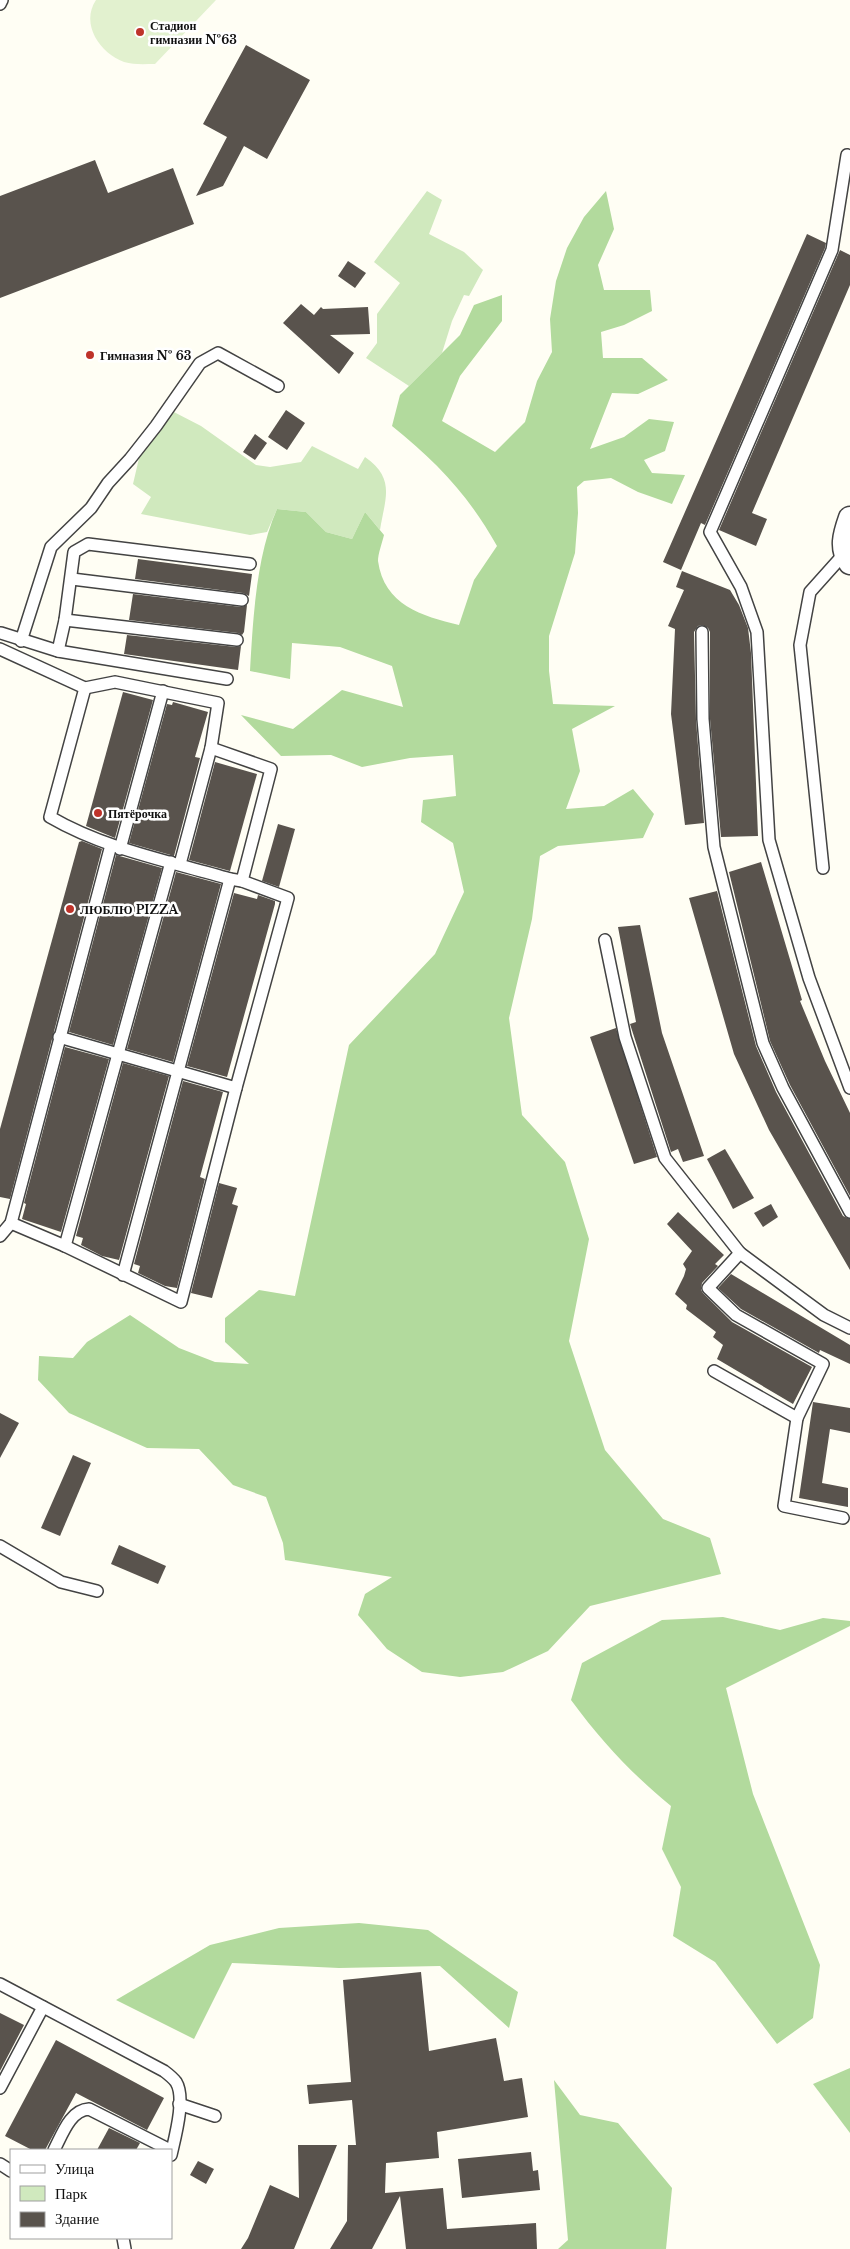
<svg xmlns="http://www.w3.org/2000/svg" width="850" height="2249" viewBox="0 0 850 2249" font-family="'Libre Baskerville',serif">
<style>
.green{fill:#d0e9be}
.forest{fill:#b2da9d}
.pitch{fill:#e2f1cf}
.building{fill:#59534d}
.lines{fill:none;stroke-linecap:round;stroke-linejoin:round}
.lane-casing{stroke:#434343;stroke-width:14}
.street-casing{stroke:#434343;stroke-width:25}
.lane{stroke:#fff;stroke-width:11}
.street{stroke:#fff;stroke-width:22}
.poi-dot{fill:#be332a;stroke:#fff;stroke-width:2}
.labels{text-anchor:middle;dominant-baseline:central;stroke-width:5;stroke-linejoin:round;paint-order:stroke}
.poi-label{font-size:12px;font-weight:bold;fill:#101010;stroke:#fff;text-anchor:start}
</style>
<rect width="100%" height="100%" fill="#fffef4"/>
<g class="green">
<path d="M 427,191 L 442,200 L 429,234 L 464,252 L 483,270 L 469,296 L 464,295 L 452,321 L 442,353 L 409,386 L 366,358 L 377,343 L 377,314 L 400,283 L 374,262 Z"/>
<path d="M 170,410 L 201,426 L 256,465 L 270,467 L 301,462 L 312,446 L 358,469 L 365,457 C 396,479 385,498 380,530 L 365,512 L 352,539 L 326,532 L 306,512 L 277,509 L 267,532 L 250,535 L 141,514 L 151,497 L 133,484 L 140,454 Z"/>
</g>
<g class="forest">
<path d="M 606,191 L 614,229 L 598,265 L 604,290 L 650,290 L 652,311 L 624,325 L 601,332 L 603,358 L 642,358 L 668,380 L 638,394 L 612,393 L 590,449 L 624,437 L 649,419 L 674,422 L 665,451 L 644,460 L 652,473 L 685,475 L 672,504 L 638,492 L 611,478 L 584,481 L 577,487 L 578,513 L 575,553 L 549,636 L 549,671 L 553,704 L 615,706 L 572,729 L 580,771 L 566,809 L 604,806 L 633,789 L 654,814 L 643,838 L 558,846 L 540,856 L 532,919 L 509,1018 L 522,1115 L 565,1162 L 589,1239 L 569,1341 L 605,1450 L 663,1519 L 710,1538 L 721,1574 L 590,1606 L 548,1651 L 503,1672 L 460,1677 L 422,1672 L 387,1649 L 358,1615 L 365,1594 L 392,1577 L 285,1560 L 283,1543 L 266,1497 L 233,1485 L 199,1449 L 147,1448 L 69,1413 L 38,1380 L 39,1356 L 73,1358 L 87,1342 L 130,1315 L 179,1348 L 215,1362 L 249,1364 L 225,1342 L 225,1318 L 259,1290 L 295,1296 L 349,1045 L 435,954 L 464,892 L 453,843 L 421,822 L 423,800 L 456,796 L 453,755 L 410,758 L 362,767 L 331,755 L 281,756 L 241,715 L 293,729 L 342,690 L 403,707 L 392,666 L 340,647 L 292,643 L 290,679 L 250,671 C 253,620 256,556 277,509 L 306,512 L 326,532 L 352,539 L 365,512 L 384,535 C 382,543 378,554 378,561 C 384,605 422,616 459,625 L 474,580 L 497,546 C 469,496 437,462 392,426 L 400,395 L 460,335 L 474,305 L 502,295 L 502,321 L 460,376 L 442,421 L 495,452 L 525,422 L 537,381 L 552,352 L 550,319 L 556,281 L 567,248 L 584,217 Z"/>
<path d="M 723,1617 L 780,1630 L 823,1618 L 850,1621 L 850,1626 L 726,1688 L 753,1794 L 820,1965 L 813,2018 L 777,2044 L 715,1962 L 673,1936 L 681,1887 L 662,1849 L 671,1806 C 631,1773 602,1742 571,1700 L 582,1663 L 662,1620 Z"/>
<path d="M 359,1923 L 428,1930 L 518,1992 L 509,2028 L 440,1966 L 339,1968 L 232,1963 L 194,2039 L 116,2000 L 210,1945 L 279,1928 Z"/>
<path d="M 850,2068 L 850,2133 L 813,2084 Z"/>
<path d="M 554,2080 L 580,2115 L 618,2123 L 672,2188 L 666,2249 L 558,2249 L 568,2240 Z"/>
</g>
<path class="pitch" d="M 96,0 L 216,0 L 155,64 C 145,64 134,65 124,62 C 100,53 80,24 96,0 Z"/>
<g class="building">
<path d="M 246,45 L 310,80 L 267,159 L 244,146 L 223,186 L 196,196 L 227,137 L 203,124 Z"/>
<path d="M 95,160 L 108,193 L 173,168 L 194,224 L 0,298 L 0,196 Z"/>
<path d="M 807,234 L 826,243 L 825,248 L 705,525 L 701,523 L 681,570 L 663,562 Z"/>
<path d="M 840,250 L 850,255 L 850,285 L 752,513 L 767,519 L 756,546 L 719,530 Z"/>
<path d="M 348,261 L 366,273 L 355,288 L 338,276 Z"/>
<path d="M 301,304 L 314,315 L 321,307 L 323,309 L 368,307 L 370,334 L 330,335 L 354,353 L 339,374 L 283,323 Z"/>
<path d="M 286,410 L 305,423 L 287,450 L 268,437 Z"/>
<path d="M 255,434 L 267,443 L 255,460 L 243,452 Z"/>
<path d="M 138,559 L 252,574 L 249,596 L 243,593 L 135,579 Z"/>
<path d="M 682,571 L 730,590 L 739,605 L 748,628 L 751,653 L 758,836 L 721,837 L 710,719 L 710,632 L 708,628 L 702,625 L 698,626 L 694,632 L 696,720 L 704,823 L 685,825 L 671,714 L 675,629 L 668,626 L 684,590 L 676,587 Z"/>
<path d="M 133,594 L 241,607 L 247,605 L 244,632 L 242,635 L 238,633 L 129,620 Z"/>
<path d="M 127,635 L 236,647 L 241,646 L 238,670 L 124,654 Z"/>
<path d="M 123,692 L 153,700 L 115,838 L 86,826 Z"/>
<path d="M 173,702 L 208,712 L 195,757 L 200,758 L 174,856 L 129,843 L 167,704 L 172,705 Z"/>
<path d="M 215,762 L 257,774 L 230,871 L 189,860 Z"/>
<path d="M 278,824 L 295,829 L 279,887 L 262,881 Z"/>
<path d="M 82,841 L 102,849 L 10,1199 L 0,1197 L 0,1129 L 79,842 Z"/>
<path d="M 116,855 L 162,868 L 113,1045 L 69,1032 Z"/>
<path d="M 761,862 L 802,1000 L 800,1001 L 825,1061 L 850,1113 L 850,1196 L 790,1085 L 770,1041 L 729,872 Z"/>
<path d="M 176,872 L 221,884 L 173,1062 L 127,1049 Z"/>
<path d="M 717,891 L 756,1046 L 776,1092 L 843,1216 L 850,1219 L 850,1270 L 769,1130 L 734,1054 L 689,898 Z"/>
<path d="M 234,893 L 257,899 L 258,895 L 275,901 L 275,904 L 227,1077 L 187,1066 Z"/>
<path d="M 640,925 L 662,1033 L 704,1156 L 683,1162 L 678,1149 L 671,1152 L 630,1024 L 636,1022 L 618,927 Z"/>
<path d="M 616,1028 L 657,1157 L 634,1164 L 590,1037 Z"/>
<path d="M 65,1047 L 109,1059 L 61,1232 L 22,1219 L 26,1204 L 24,1203 Z"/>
<path d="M 123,1063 L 169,1076 L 119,1260 L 102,1256 L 81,1245 L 83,1238 L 76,1236 Z"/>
<path d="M 183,1081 L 223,1092 L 200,1177 L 205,1179 L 177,1288 L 165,1286 L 138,1273 L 140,1266 L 134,1264 Z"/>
<path d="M 725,1149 L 754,1198 L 733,1209 L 707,1159 Z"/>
<path d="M 219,1183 L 237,1188 L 232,1204 L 238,1206 L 212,1298 L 191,1293 Z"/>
<path d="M 771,1204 L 778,1217 L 763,1227 L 754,1213 Z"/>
<path d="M 678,1212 L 724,1255 L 715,1264 L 718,1266 L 702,1283 L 701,1290 L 703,1293 L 732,1322 L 812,1367 L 793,1404 L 717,1359 L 723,1345 L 713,1337 L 716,1332 L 686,1309 L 687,1305 L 675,1294 L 684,1276 L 686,1269 L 683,1264 L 692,1251 L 667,1224 Z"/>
<path d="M 731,1274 L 850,1345 L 850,1364 L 820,1350 L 819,1353 L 741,1309 L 718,1288 Z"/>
<path d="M 813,1402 L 850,1408 L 850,1433 L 830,1429 L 822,1483 L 848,1488 L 848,1507 L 799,1498 Z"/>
<path d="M 0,1413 L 19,1423 L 0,1458 Z"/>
<path d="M 73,1455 L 91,1463 L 60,1536 L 41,1528 Z"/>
<path d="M 119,1545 L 166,1566 L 158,1584 L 111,1564 Z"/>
<path d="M 421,1972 L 429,2051 L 496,2038 L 504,2081 L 522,2078 L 528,2117 L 437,2132 L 439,2158 L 386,2163 L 385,2193 L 443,2188 L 447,2229 L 536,2223 L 537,2249 L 406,2249 L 400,2196 L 372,2249 L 330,2249 L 347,2221 L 348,2145 L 356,2145 L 352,2100 L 309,2104 L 307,2085 L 351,2082 L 343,1980 Z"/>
<path d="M 0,2013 L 24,2025 L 0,2071 Z"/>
<path d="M 56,2040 L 164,2098 L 147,2130 L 76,2093 L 45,2150 L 32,2150 L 5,2136 Z"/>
<path d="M 109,2128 L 140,2143 L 136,2150 L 97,2150 Z"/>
<path d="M 298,2145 L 337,2145 L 294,2249 L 241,2249 L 248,2238 L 270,2185 L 299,2198 Z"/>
<path d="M 531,2152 L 533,2171 L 538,2170 L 540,2190 L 462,2198 L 458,2159 Z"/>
<path d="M 198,2161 L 214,2169 L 206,2184 L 190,2175 Z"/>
</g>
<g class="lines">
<defs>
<g id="lane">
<path d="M 0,4 L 2,0"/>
<path d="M 847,155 L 832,250 L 710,532 L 741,587 L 757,632 L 769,840 L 809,978 L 850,1088"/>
<path d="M 72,579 L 242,600"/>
<path d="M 65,620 L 237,640"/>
<path d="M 702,632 L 703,719 L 714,847 L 763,1043 L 783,1088 L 850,1212"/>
<path d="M 1,633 L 58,651 L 227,679"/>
<path d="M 21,641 L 51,547 L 91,508 L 108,483 L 130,459 L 156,426 L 200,363 L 218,353 L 278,386"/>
<path d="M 0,649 L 85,688 L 115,682 L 218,703 L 211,748 L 180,864"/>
<path d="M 58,651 L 65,620 L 74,552 L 88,544 L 250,564"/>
<path d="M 211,748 L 271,769 L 242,881"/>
<path d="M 120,849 L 163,691"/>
<path d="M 823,868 L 800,645 L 810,592 L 844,554"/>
<path d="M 605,940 L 625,1037 L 665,1158 L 740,1253"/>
<path d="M 59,1037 L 236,1088"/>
<path d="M 11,1223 L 65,1246 L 181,1302 L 236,1088 L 288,898 L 242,881 L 230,879 C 169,861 105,849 50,817 L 85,688"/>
<path d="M 0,1236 L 11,1223 L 111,845"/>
<path d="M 65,1246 L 171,862"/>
<path d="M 123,1275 L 230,879"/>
<path d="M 714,1371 L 797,1418 L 784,1506 L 843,1518"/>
<path d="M 797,1418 L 823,1364 L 736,1315 L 708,1288 L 740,1253 L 824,1315 L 850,1328"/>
<path d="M 0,1546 L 61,1582 L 97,1591"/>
<path d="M 0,1984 L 164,2071 C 168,2074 173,2078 176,2082 C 186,2098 175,2137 171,2155"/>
<path d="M 0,2088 L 43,2007"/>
<path d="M 179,2104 L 215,2116"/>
<path d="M 54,2150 C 62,2135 70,2110 89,2109 L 170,2150"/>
<path d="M 0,2164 L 11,2171"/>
<path d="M 123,2238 L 125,2249"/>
</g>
<path id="street" d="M 850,518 C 844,535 840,548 850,563"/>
</defs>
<use href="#lane" class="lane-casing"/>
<use href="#street" class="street-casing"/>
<use href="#lane" class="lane"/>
<use href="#street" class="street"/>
</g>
<g class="poi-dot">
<circle cx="140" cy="32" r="5"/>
<circle cx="90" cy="355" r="5"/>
<circle cx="98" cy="813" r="5"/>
<circle cx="70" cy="909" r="5"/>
</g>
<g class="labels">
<g class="poi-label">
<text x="150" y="25">Стадион<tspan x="150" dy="14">гимназии №63</tspan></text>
<text x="100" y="355">Гимназия № 63</text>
<text x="108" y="813">Пятёрочка</text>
<text x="80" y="909">ЛЮБЛЮ PIZZA</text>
</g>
</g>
<rect x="10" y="2149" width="162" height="90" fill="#ffffff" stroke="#9f9f9f"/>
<rect x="20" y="2165" width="25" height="8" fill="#ffffff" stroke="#9f9f9f"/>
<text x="55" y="2174" font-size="15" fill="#101010">Улица</text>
<rect x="20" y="2186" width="25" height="15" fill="#d0e9be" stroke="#9f9f9f"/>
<text x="55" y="2199" font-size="15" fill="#101010">Парк</text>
<rect x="20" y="2212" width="25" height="15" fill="#59534d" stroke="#9f9f9f"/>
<text x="55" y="2224" font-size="15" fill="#101010">Здание</text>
</svg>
